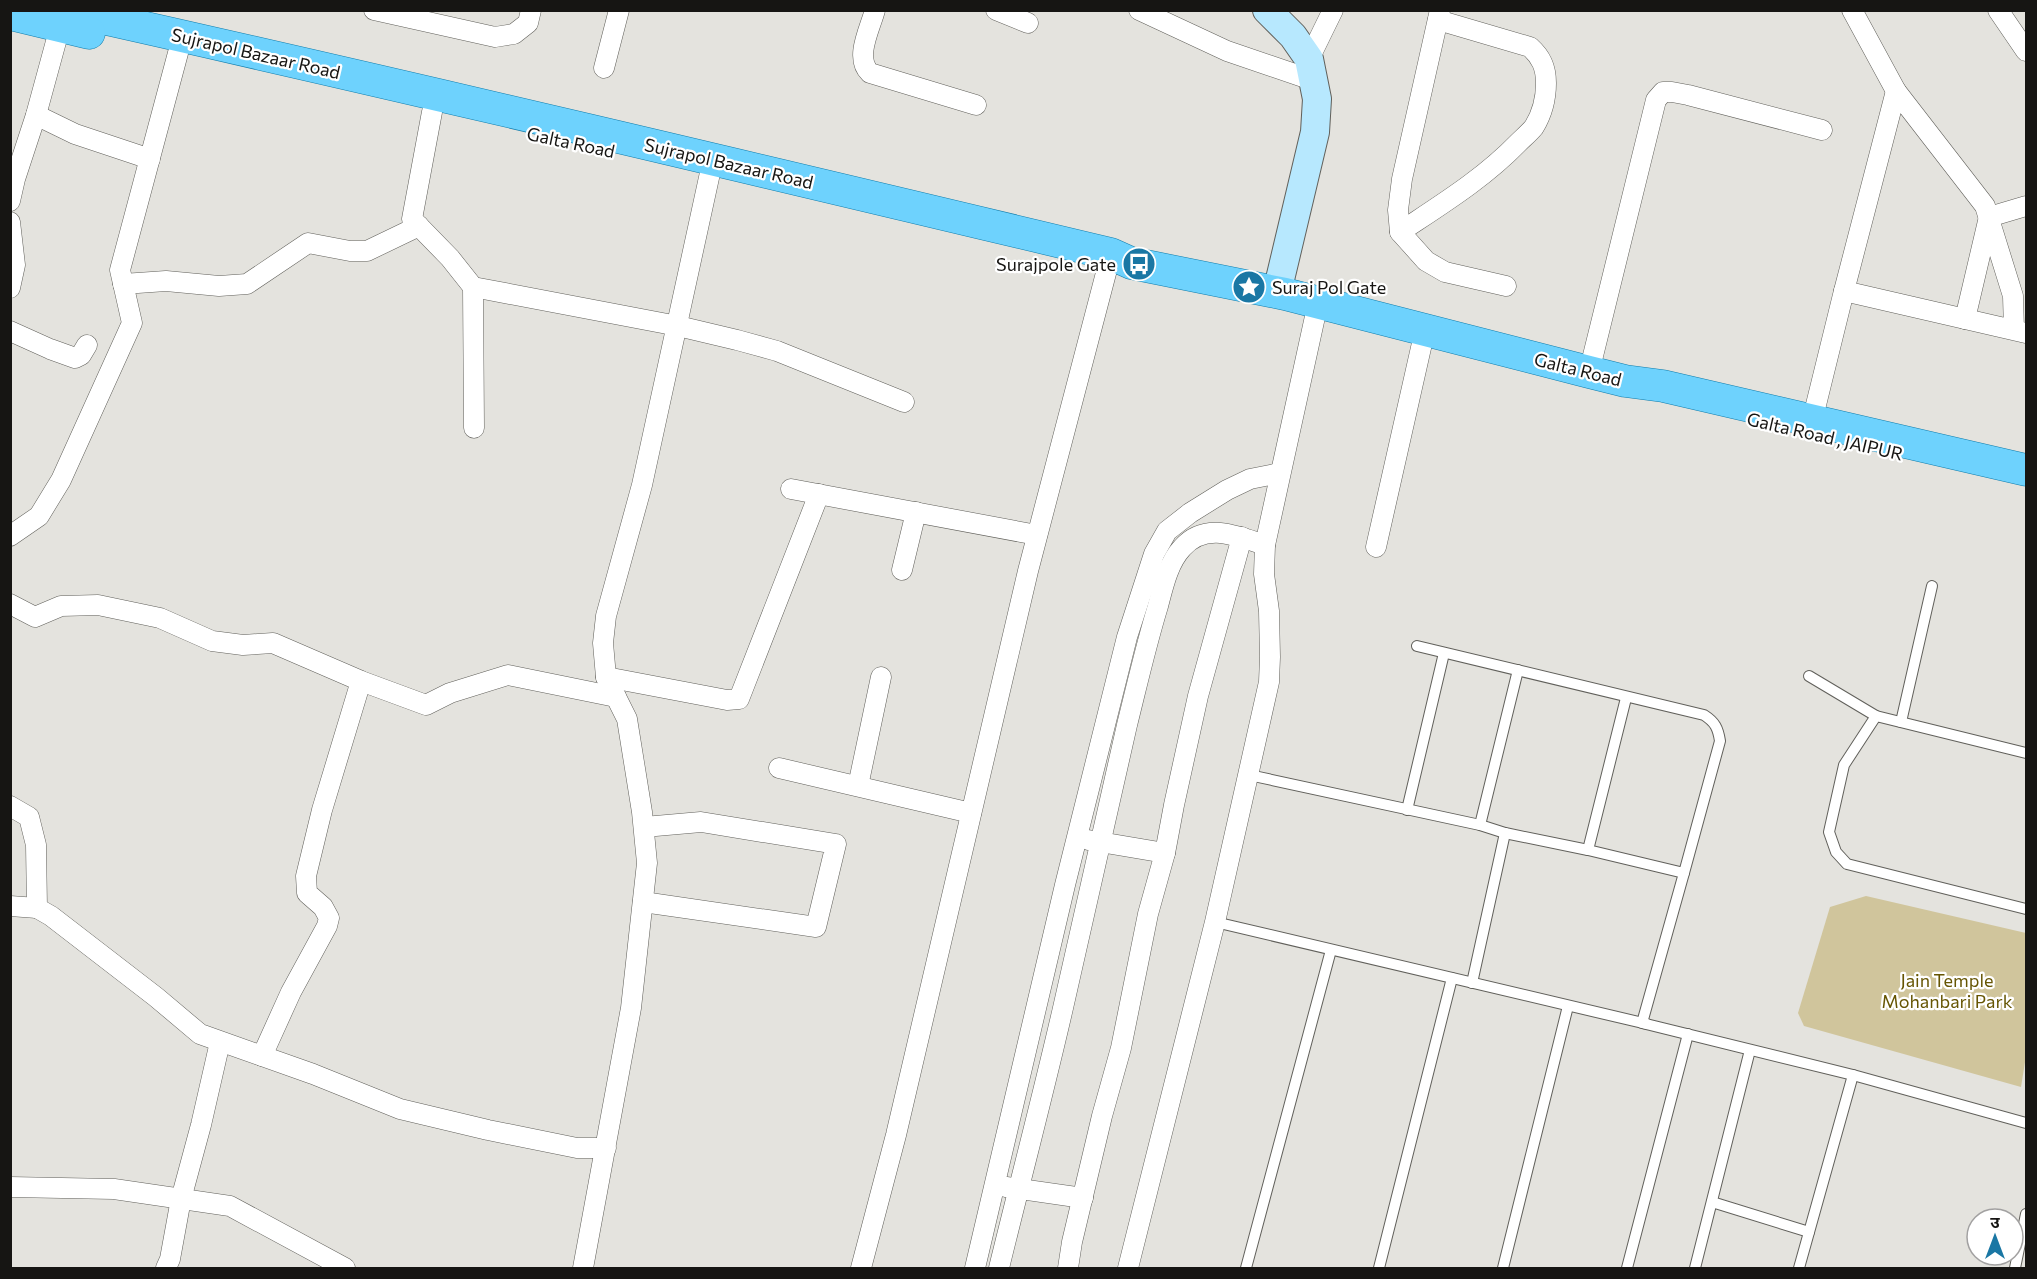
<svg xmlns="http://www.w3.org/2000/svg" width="2037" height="1279" viewBox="0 0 2037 1279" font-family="Commissioner,'Noto Sans Devanagari',sans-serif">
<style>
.green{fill:#d0c59c}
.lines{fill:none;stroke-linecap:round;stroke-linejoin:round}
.lane-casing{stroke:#61605b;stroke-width:12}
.street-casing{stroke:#61605b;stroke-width:21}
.secondary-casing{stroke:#61605b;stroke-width:30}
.primary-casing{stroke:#117caa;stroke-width:33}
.lane{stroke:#fff;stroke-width:10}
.street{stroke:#fff;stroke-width:20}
.secondary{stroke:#b7e8fe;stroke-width:28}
.primary{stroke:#6ed2fd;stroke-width:32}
.labels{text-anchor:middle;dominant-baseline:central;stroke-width:4.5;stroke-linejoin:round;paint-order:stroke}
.street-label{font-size:18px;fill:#161513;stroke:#fff}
.poi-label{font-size:18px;fill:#161513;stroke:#fff;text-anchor:end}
.park-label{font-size:18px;fill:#665503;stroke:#fff}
</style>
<rect width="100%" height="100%" fill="#e4e3de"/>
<path class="green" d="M 1866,896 L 2026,933 L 2026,1056 L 2021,1087 L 1804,1026 L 1798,1013 L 1830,907 Z"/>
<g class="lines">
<defs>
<g id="lane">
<path d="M 1809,676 L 1876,716"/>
<path d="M 1901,722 L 1932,586"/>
<path d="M 2026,753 L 1876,716 L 1844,765 L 1829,832 L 1836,852 L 1847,864 L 2026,909"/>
<path d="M 1249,775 L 1480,825 L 1505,833 L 1588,850 L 1684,873 L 1720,741 C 1718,728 1715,722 1704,715 L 1417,646"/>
<path d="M 1407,810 L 1444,653"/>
<path d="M 1480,825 L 1518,670"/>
<path d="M 1588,850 L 1626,698"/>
<path d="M 1684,873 L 1642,1023 L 1853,1075 L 2026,1123"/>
<path d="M 1215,922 L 1647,1024"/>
<path d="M 1472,983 L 1505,833"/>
<path d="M 1712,1202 L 1809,1232"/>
<path d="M 1246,1268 L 1331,950"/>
<path d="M 1379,1268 L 1452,978"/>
<path d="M 1503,1268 L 1568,1006"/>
<path d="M 1627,1268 L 1688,1034"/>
<path d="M 1695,1268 L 1750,1050"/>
<path d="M 1799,1268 L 1853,1075"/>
<path d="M 2015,1268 L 2026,1214"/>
</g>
<g id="street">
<path d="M 374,10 L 495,37 L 514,34 L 528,23 L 531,10"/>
<path d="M 875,10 C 870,29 854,58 870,73 L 976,105"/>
<path d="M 996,10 L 1028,23"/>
<path d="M 1139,10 L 1227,51 L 1315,81"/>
<path d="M 1440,10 L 1402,179 L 1398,210 L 1400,232 L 1426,261 L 1445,272 L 1506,286"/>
<path d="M 1852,10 L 1896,91"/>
<path d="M 1998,10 L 2026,51"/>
<path d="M 1309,59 L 1333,10"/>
<path d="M 604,68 L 619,10"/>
<path d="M 432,112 L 412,219 L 450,258 L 473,287 L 474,428"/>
<path d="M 36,115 L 75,134 L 150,159"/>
<path d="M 10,201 L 15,179 L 36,115 L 60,27"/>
<path d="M 10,222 L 15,265 L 10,288"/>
<path d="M 1400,232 C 1442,204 1483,179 1518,143 C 1523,138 1529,133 1534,127 C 1542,114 1546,98 1546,83 C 1546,67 1541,57 1530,47 L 1438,20"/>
<path d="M 123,284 L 166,281 L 219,286 L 247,284 L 308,243 L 350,251 L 367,251 L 419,226"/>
<path d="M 473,287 L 678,326 L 737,340 L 777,351 L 904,402"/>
<path d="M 1965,319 L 1989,217 L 2026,206"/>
<path d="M 2014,330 L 2013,296 L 1985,206 L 1896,91 L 1844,291 L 2026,333"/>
<path d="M 10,331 L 50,349 L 75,358 L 81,355 L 87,345"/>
<path d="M 1589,372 L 1656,100 L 1663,92 L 1672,92 L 1688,95 L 1822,130"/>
<path d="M 1812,421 L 1844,291"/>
<path d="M 791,489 L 1037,535"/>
<path d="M 10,536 L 39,516 L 61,480 L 132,323 L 120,270 L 178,53"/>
<path d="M 1376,547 L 1425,330"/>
<path d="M 902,570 L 916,512"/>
<path d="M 10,604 L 35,617 L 61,606 L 98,605 L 160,618 L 212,641 L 243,645 L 273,643 L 361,681 L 426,705 L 450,693 L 508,675 L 616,697"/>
<path d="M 606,677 L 727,700 L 739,699 L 819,494"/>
<path d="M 779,768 L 971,813"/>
<path d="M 858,786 L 881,677"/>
<path d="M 10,806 L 29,817 L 36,845 L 37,908 L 51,916 L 156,997 L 200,1034 L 313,1074 L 400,1109 L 488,1130 L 577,1148 L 606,1148"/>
<path d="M 1088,840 L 1165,853"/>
<path d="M 643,902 L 816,927 L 836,844 L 701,822 L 644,827"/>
<path d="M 10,906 L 37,908"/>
<path d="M 262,1056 L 291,992 L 327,926 L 329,918 L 323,907 L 307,893 L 306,876 L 322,810 L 361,681"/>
<path d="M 10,1187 L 114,1189 L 230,1206 L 345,1268"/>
<path d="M 1006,1187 L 1083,1198"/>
<path d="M 166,1268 L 170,1259 L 181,1199 L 201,1125 L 220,1042"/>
<path d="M 583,1268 L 631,1008 L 647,863 L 642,812 L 627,719 L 606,677 L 603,643 L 606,616 L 642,485 L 710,173"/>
<path d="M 861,1268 L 896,1135 L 1028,571 L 1111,254"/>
<path d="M 975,1268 L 1065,885 L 1127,637 L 1154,554 L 1167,531 L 1190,513 L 1227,490 L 1250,479 L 1280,473"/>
<path d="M 999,1268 C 1020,1182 1043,1095 1063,1008 C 1085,914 1105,819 1127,725 C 1137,685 1146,645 1158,606 C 1163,587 1168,563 1182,548 C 1205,521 1237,536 1265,545"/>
<path d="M 1068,1268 L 1072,1242 L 1102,1116 L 1121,1048 L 1148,914 L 1165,853 L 1174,805 L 1198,696 L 1242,537"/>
<path d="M 1128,1268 L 1215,922 L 1269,682 L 1270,657 L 1269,611 L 1264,574 L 1265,545 L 1318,303"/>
</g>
<path id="secondary" d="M 1267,10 L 1293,36 L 1309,59 L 1317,99 L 1315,132 L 1277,292"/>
<g id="primary">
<path d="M 66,10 C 415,88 763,171 1111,254 L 1131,263 L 1285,294 L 1589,372 L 1625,381 L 1663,386 L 2026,470"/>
<path d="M 10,14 L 89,33"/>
</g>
</defs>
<use href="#lane" class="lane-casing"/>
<use href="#street" class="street-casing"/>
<use href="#secondary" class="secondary-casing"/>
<use href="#primary" class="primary-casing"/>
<use href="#lane" class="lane"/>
<use href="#street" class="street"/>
<use href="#secondary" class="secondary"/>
<use href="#primary" class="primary"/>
</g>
<defs>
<symbol id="bus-disc" viewBox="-11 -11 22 22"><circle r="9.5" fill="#1a77a4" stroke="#fff"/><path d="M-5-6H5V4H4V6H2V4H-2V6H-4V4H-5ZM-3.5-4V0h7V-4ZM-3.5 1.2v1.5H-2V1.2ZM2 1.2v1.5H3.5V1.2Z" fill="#fff"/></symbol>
<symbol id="sight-disc" viewBox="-11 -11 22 22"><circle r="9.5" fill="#1a77a4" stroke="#fff"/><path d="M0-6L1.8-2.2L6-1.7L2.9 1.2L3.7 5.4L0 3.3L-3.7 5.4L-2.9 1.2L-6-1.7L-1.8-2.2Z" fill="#fff"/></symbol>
</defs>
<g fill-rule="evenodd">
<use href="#bus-disc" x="1120" y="245" width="38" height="38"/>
<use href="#sight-disc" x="1230" y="268" width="38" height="38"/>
</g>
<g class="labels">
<g class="street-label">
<text transform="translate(256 53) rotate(13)">Sujrapol Bazaar Road</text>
<text transform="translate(571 142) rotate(12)">Galta Road</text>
<text transform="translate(729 163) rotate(13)">Sujrapol Bazaar Road</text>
<text transform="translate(1578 369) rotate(14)">Galta Road</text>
<text transform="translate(1825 436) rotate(13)">Galta Road , JAIPUR</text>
</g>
<g class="poi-label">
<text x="1116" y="264">Surajpole Gate</text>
<text x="1272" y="287" text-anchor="start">Suraj Pol Gate</text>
</g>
<g class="park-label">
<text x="1947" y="980">Jain Temple<tspan x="1947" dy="21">Mohanbari Park</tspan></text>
</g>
</g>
<rect width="2037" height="1279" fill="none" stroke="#161513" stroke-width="24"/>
<g transform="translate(1995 1237)"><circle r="28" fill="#ffffff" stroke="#a2a1a1" stroke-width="1.5"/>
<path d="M0-4.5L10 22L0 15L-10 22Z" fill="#1a77a4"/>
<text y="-9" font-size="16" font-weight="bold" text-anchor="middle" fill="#161513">उ</text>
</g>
</svg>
